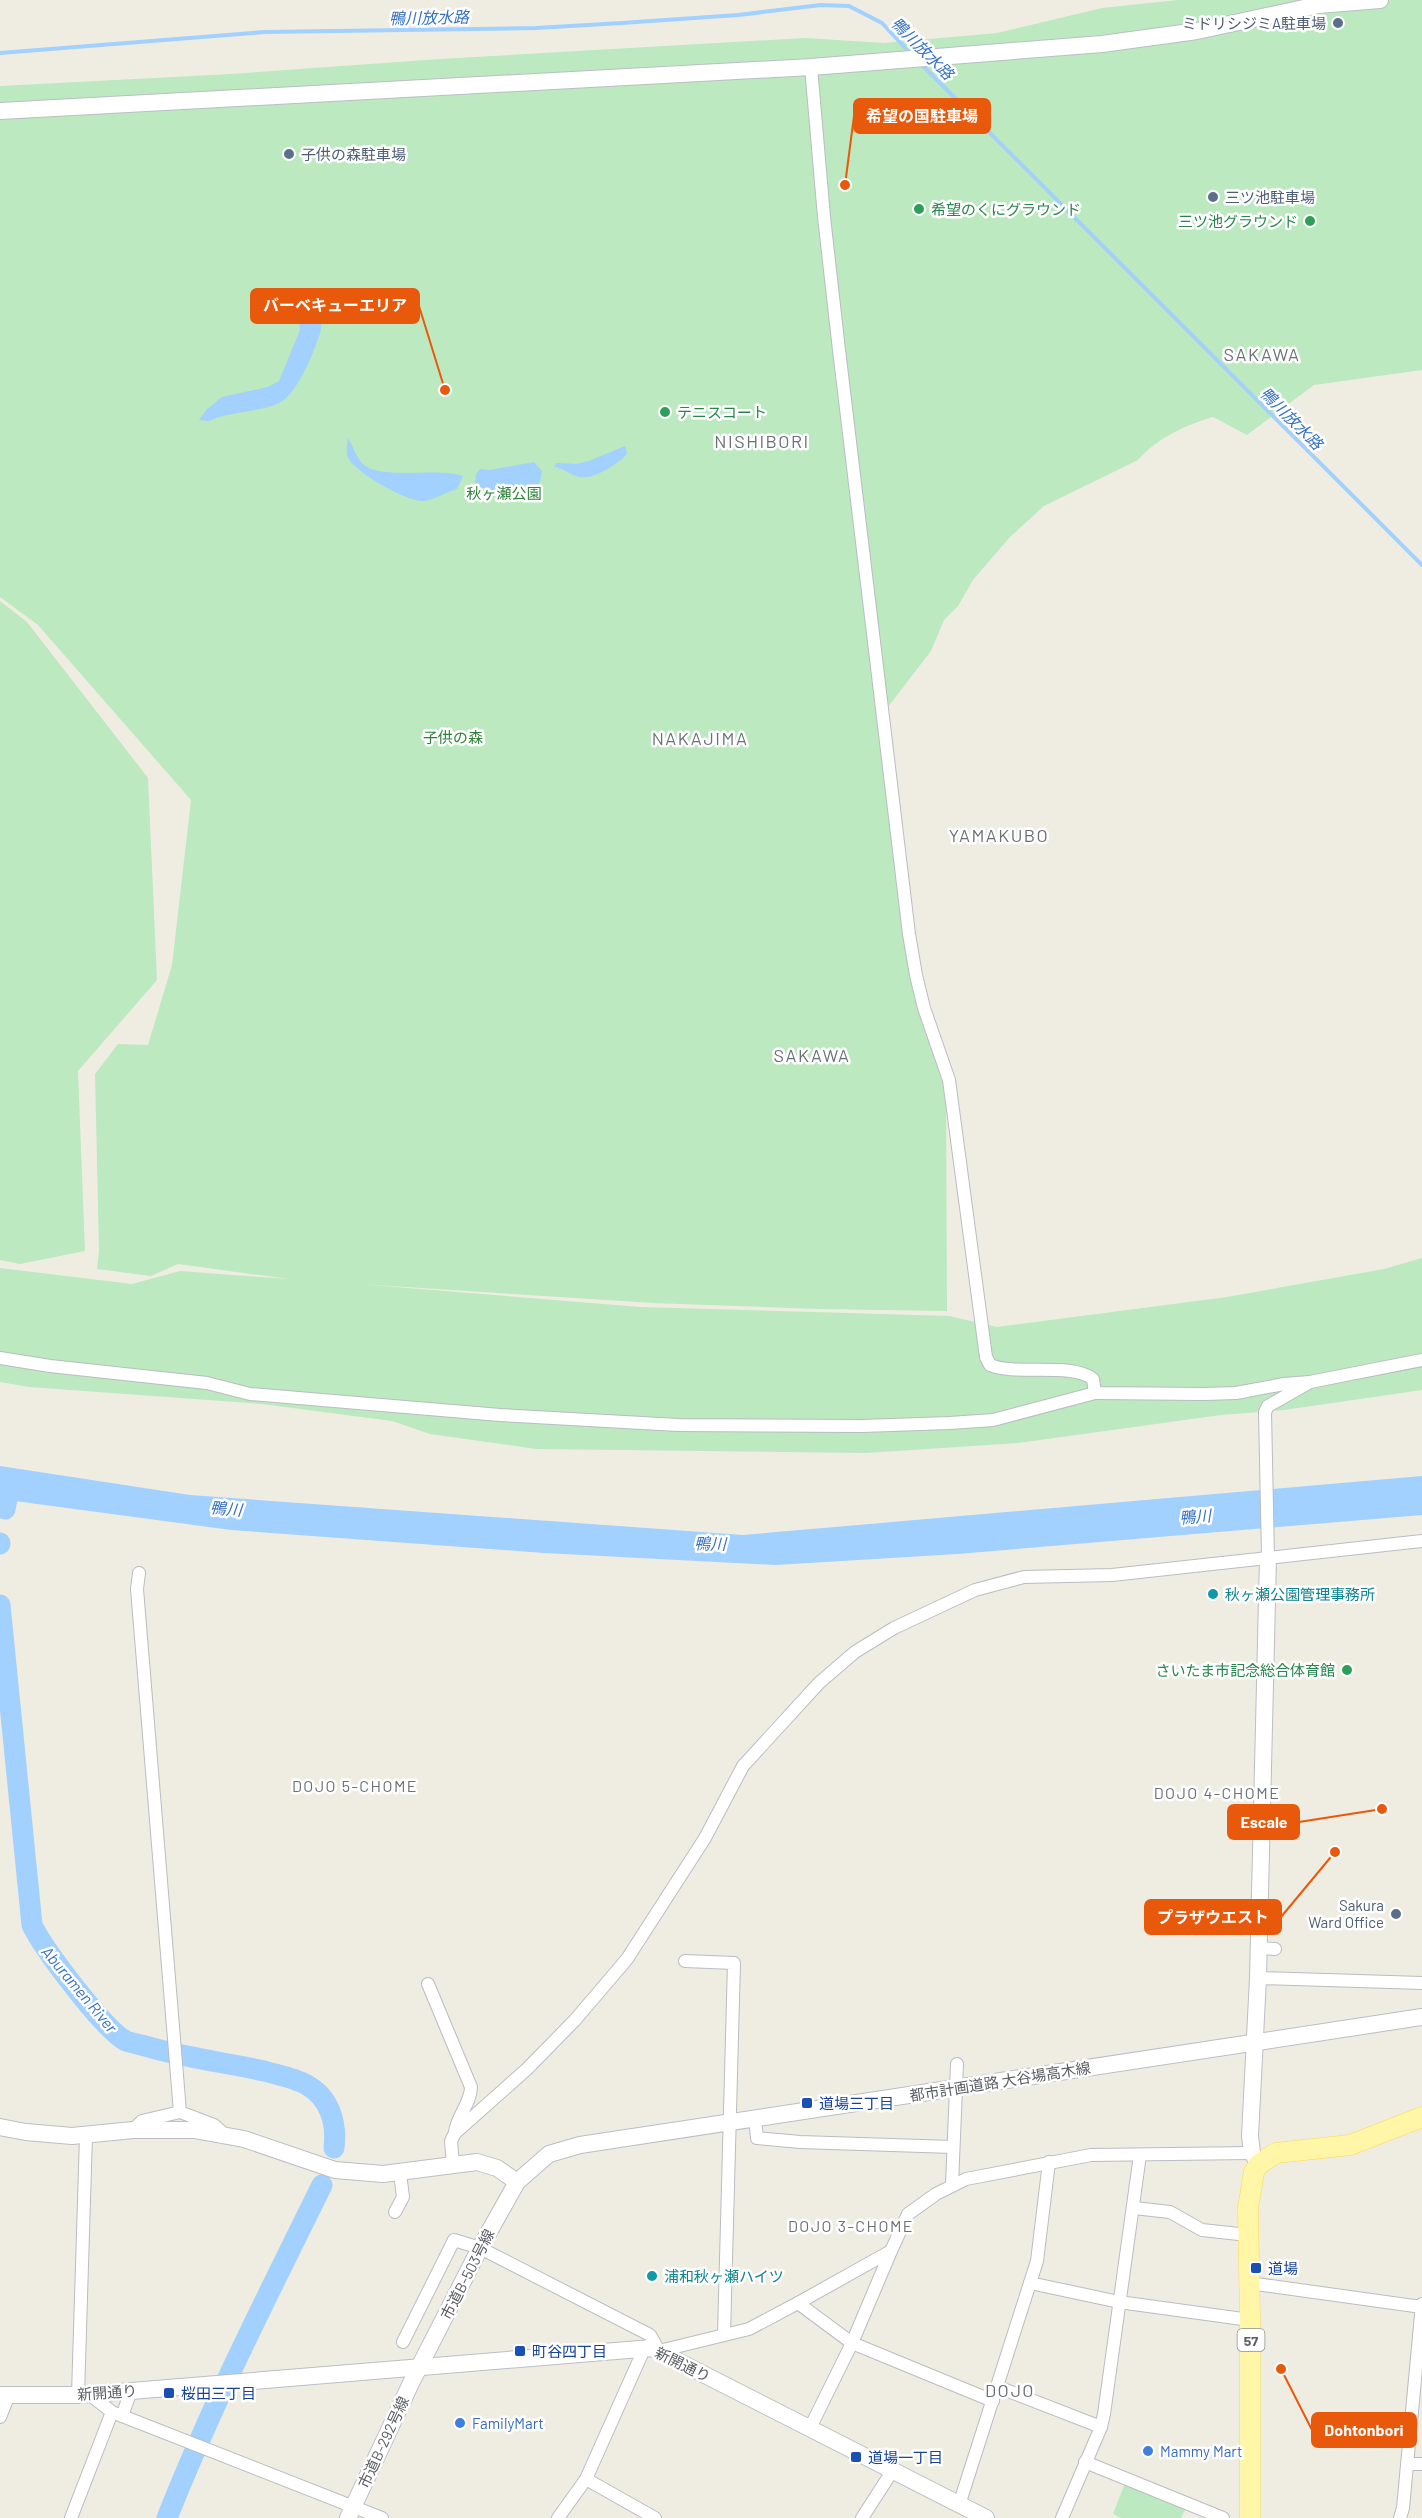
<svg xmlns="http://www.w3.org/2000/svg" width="1422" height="2518" viewBox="0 0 1422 2518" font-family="Barlow,'Noto Sans JP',sans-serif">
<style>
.green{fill:#bce9bf}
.water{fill:#a2d0ff}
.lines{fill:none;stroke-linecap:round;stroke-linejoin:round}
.stream{stroke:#a2d0ff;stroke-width:4}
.river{stroke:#a2d0ff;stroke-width:21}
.street-casing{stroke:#babcc2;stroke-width:14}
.secondary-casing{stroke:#bbbec5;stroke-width:18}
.primary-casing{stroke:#fed84b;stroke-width:21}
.street{stroke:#fff;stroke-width:12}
.secondary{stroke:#fff;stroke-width:16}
.primary{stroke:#fff7a7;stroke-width:20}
.service-dot{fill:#5c6f8a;stroke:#fff;stroke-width:2}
.leisure-dot{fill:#2e9e5b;stroke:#fff;stroke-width:2}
.culture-dot{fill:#0f9aa8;stroke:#fff;stroke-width:2}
.transit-dot{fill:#1a4fb4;stroke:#fff;stroke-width:2}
.shop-dot{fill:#3f7fe0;stroke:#fff;stroke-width:2}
.labels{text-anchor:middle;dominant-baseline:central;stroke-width:5;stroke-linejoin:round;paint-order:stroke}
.shield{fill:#fff;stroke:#8c8e92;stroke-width:1.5}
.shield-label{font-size:14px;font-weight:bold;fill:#5a5e64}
.service-label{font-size:15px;fill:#4e5e75;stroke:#fff;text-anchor:end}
.leisure-label{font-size:15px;fill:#27864d;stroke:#fff;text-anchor:start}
.park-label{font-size:15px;fill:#2c8236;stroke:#fff}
.culture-label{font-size:15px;fill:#0d838f;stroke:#fff;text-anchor:start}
.street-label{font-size:15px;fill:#5a5e64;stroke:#fff}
.transit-label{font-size:15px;fill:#164399;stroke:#fff;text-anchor:start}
.shop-label{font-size:15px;fill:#366cbe;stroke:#fff;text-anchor:start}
.water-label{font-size:16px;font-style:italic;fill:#3772c5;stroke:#fff}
.neighbourhood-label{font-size:16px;letter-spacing:1.5px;fill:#6b7076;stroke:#fff}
.quarter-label{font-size:18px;letter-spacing:1.5px;fill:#6b7076;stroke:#fff}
.leader{fill:none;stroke:#e8590c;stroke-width:2}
.callout-dot{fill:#e8590c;stroke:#fff;stroke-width:2}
.callout{fill:#e8590c;stroke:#e8590c;stroke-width:2}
.callout-label{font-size:16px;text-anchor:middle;font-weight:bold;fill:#fff}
</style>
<rect width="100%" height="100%" fill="#efede2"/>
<g class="green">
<path d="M 1178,0 L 1422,0 L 1422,370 L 1314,385 L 1247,435 L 1213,417 C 1186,425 1157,438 1138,460 L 1044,506 L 1009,538 L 973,580 L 958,606 L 944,620 L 931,651 L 881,716 L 900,881 L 946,1084 L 947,1311 L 818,1309 L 653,1303 L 359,1284 L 640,1307 L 949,1316 L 997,1327 L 1227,1297 L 1384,1269 L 1422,1258 L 1422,1390 L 1284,1410 L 1221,1415 L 1018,1443 L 866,1453 L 536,1449 L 430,1434 L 392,1421 L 262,1404 L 29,1387 L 0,1382 L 0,1268 L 132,1284 L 180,1271 L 288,1279 L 178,1264 L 151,1276 L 97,1269 L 99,1251 L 95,1074 L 118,1044 L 148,1045 L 172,965 L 191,800 L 38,625 L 0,597 L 0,86 L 231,74 L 440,59 L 805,38 L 884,43 L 997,33 L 1102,8 Z"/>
<path d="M 0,601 L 27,622 L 148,778 L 157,980 L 78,1071 L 85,1251 L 20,1264 L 0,1260 Z"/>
<path d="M 1125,2483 L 1186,2508 L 1181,2518 L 1121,2518 L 1113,2514 Z"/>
</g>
<g class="water">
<path d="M 310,290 C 319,299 323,316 321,329 C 317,347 299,388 285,399 C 271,412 228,411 209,421 L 199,420 L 206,410 L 222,397 L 268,387 L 279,381 L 300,330 L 298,315 Z"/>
<path d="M 348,438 C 353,446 356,457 362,463 C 378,481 437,467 463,476 L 457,489 C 447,492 435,499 425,501 C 408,503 361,475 350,461 C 345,455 347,446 348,438 Z"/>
<path d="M 625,446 L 627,454 C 617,465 591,482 576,476 C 567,473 563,468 554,467 L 557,463 L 576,464 L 589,461 Z"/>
<path d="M 534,462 L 542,471 C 538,501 521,501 497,493 C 489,491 482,489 475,484 L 476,474 L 480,469 L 490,470 Z"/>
<path d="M 0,1466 L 190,1495 L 743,1535 L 1422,1476 L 1422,1515 L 957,1554 L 776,1565 L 544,1553 L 231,1530 L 0,1499 Z"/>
</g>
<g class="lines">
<g class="stream">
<path d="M 0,53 L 265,32 L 536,28 L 622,23 L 738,15 L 821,5 L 849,6 L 882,23 L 910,53"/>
<path d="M 920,63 L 1422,565"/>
</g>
<g class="river">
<path d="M 5,1509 L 10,1482"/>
<path d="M 0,1544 L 0,1543"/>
<path d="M 0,1605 L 32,1925 C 43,1948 104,2030 126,2041 C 134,2044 144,2045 152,2048 C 189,2058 227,2063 264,2071 C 278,2075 295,2078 307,2085 C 330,2098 337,2123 334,2148"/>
<path d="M 167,2518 C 212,2404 268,2295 322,2185"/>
</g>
<defs>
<g id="street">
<path d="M 811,67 L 824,217 L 839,350 L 909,934 L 916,975 L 924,1008 L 949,1080 L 986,1357 L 990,1365 C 1017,1376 1070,1362 1093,1379 L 1095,1393 L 1204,1394 L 1236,1393 L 1284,1384 L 1310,1382 L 1268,1406 L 1265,1412 L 1268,1557"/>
<path d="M 0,1358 L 50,1366 L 207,1383 L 250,1394 L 500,1415 L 678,1425 L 862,1426 L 950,1423 L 993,1420 L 1095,1393"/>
<path d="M 1310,1382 L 1422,1360"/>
<path d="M 139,1573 L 137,1589 L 180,2112"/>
<path d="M 1258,1948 L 1275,1949"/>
<path d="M 685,1961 L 734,1963 L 724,2334"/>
<path d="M 1258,1978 L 1422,1983"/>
<path d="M 428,1984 L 471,2087 C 471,2103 457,2116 455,2132"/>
<path d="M 755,2119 L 757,2138 L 800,2142 L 953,2147"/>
<path d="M 133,2130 L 142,2121 L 180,2112 L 214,2125 L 225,2135"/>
<path d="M 453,2165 L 451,2141 L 455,2133 L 527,2069 L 575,2020 L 627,1959 L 705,1838 L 743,1766 L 819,1683 L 855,1652 L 894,1628 L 975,1590 L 1024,1577 L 1112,1575 L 1422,1541"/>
<path d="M 952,2185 L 957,2064"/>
<path d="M 1134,2208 L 1170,2212 L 1202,2230 L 1248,2235"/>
<path d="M 395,2212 L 403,2197 L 400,2173"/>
<path d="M 1030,2283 L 1119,2302 L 1250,2320"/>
<path d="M 1249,2283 L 1422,2307"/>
<path d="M 798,2303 L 852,2343 L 993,2401"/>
<path d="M 403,2342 L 454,2240 L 480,2248 L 650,2335 L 659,2351 L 749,2329 L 798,2303 L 891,2251 L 908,2214 L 936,2194 L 966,2179 L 1091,2155 L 1252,2153"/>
<path d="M 998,2387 L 1101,2427"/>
<path d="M 89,2394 L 112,2412 L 382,2518"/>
<path d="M 78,2395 L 86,2136"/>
<path d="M 122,2416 L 131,2391"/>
<path d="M 0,2417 L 9,2395"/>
<path d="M 810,2428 L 852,2343 L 891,2251"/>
<path d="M 1085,2462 L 1223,2518"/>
<path d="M 1407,2464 L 1422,2464"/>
<path d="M 586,2479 L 655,2518"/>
<path d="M 959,2505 L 1037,2261 L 1049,2162"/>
<path d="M 71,2518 L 112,2412"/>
<path d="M 558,2518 L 586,2479 L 645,2347"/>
<path d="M 862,2518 L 893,2470"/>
<path d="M 1062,2518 L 1101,2427 L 1104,2414 L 1140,2155"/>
<path d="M 1400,2518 L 1403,2508 L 1422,2304"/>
</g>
<g id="secondary">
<path d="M 0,111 L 811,67 L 1102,44 L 1197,31 L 1318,5 L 1380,0"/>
<path d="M 0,2127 L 26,2132 L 72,2136 L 133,2130 L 194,2130 L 244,2139 L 335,2170 L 383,2174 L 477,2162 L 497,2168 L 517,2182"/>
<path d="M 1259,2164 L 1252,2153 L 1250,2136 L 1258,1978 L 1268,1557"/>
<path d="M 0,2395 L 78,2395 L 131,2391 L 652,2348 L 986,2518"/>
<path d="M 348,2518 L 412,2381 L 480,2248 L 517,2182 L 549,2154 L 580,2145 L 1422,2017"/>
</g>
<path id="primary" d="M 1250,2518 L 1250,2320 L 1248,2208 L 1254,2172 L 1259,2164 L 1276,2153 L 1350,2145 L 1422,2117"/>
</defs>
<use href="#street" class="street-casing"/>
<use href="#secondary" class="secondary-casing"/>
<use href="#primary" class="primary-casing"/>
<use href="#street" class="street"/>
<use href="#secondary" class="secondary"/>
<use href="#primary" class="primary"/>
</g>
<g class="service-dot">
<circle cx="1338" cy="23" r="6"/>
<circle cx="289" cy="154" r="6"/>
<circle cx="1213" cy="197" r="6"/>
<circle cx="1396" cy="1914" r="6"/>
</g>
<g class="leisure-dot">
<circle cx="919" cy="209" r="6"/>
<circle cx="1310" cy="221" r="6"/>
<circle cx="665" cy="412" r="6"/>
<circle cx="1347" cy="1670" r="6"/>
</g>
<g class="culture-dot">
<circle cx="1213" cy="1594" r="6"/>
<circle cx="652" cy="2276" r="6"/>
</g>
<g class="transit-dot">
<rect x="801" y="2097" width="12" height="12" rx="3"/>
<rect x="1250" y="2262" width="12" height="12" rx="3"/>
<rect x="514" y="2345" width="12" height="12" rx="3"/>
<rect x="163" y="2387" width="12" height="12" rx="3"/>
<rect x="850" y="2451" width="12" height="12" rx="3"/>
</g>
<g class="shop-dot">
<circle cx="460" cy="2423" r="6"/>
<circle cx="1148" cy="2451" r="6"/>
</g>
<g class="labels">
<rect class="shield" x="1237.5" y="2329" width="27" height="22" rx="4.5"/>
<g class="shield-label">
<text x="1251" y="2340">57</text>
</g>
<g class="service-label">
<text x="1326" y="23">ミドリシジミA駐車場</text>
<text x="301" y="154" text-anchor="start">子供の森駐車場</text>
<text x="1225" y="197" text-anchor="start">三ツ池駐車場</text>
<text x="1384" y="1905">Sakura<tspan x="1384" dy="17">Ward Office</tspan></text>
</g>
<g class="leisure-label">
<text x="931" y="209">希望のくにグラウンド</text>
<text x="1298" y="221" text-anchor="end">三ツ池グラウンド</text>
<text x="677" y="412">テニスコート</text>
<text x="1335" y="1670" text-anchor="end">さいたま市記念総合体育館</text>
</g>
<g class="park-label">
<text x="504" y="493">秋ヶ瀬公園</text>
<text x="453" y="737">子供の森</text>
</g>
<g class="culture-label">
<text x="1225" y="1594">秋ヶ瀬公園管理事務所</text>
<text x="664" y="2276">浦和秋ヶ瀬ハイツ</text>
</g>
<g class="street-label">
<text transform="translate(1000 2081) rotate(-9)">都市計画道路 大谷場高木線</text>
<text transform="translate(467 2274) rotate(-63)">市道B-503号線</text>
<text transform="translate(683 2364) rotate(26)">新開通り</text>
<text transform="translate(107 2392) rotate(-4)">新開通り</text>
<text transform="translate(383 2442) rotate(-65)">市道B-292号線</text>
</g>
<g class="transit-label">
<text x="819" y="2103">道場三丁目</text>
<text x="1268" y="2268">道場</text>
<text x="532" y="2351">町谷四丁目</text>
<text x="181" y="2393">桜田三丁目</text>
<text x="868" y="2457">道場一丁目</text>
</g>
<g class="shop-label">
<text x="472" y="2423">FamilyMart</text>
<text x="1160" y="2451">Mammy Mart</text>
</g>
<g class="water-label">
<text transform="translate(429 17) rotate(-1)">鴨川放水路</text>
<text transform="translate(923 48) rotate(45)">鴨川放水路</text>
<text transform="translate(1292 418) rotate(45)">鴨川放水路</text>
<text transform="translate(226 1508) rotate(5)">鴨川</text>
<text transform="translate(1195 1516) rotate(-5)">鴨川</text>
<text transform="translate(710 1543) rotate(1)">鴨川</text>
<text transform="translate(80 1989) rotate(50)">Aburamen River</text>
</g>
<g class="neighbourhood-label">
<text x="355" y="1785">DOJO 5-CHOME</text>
<text x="1217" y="1792">DOJO 4-CHOME</text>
<text x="851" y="2225">DOJO 3-CHOME</text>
</g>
<g class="quarter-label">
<text x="1262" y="354">SAKAWA</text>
<text x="762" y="441">NISHIBORI</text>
<text x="700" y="738">NAKAJIMA</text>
<text x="999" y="835">YAMAKUBO</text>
<text x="812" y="1055">SAKAWA</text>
<text x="1010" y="2390">DOJO</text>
</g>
</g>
<path class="leader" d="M845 185L854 116M445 390L419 306M1382 1809L1299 1822M1335 1852L1281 1917M1281 2369L1312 2430"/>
<g class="callout-dot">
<circle cx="845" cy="185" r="6"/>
<circle cx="445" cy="390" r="6"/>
<circle cx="1382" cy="1809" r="6"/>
<circle cx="1335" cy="1852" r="6"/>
<circle cx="1281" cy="2369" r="6"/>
</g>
<g class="callout">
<rect x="854" y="99" width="136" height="34" rx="6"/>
<rect x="251" y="289" width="168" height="34" rx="6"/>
<rect x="1228" y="1805" width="71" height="34" rx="6"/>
<rect x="1145" y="1900" width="136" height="34" rx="6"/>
<rect x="1312" y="2413" width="104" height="34" rx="6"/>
</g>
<g class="callout-label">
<text x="922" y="122">希望の国駐車場</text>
<text x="335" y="311">バーベキューエリア</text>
<text x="1264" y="1828">Escale</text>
<text x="1213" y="1923">プラザウエスト</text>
<text x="1364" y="2436">Dohtonbori</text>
</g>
</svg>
